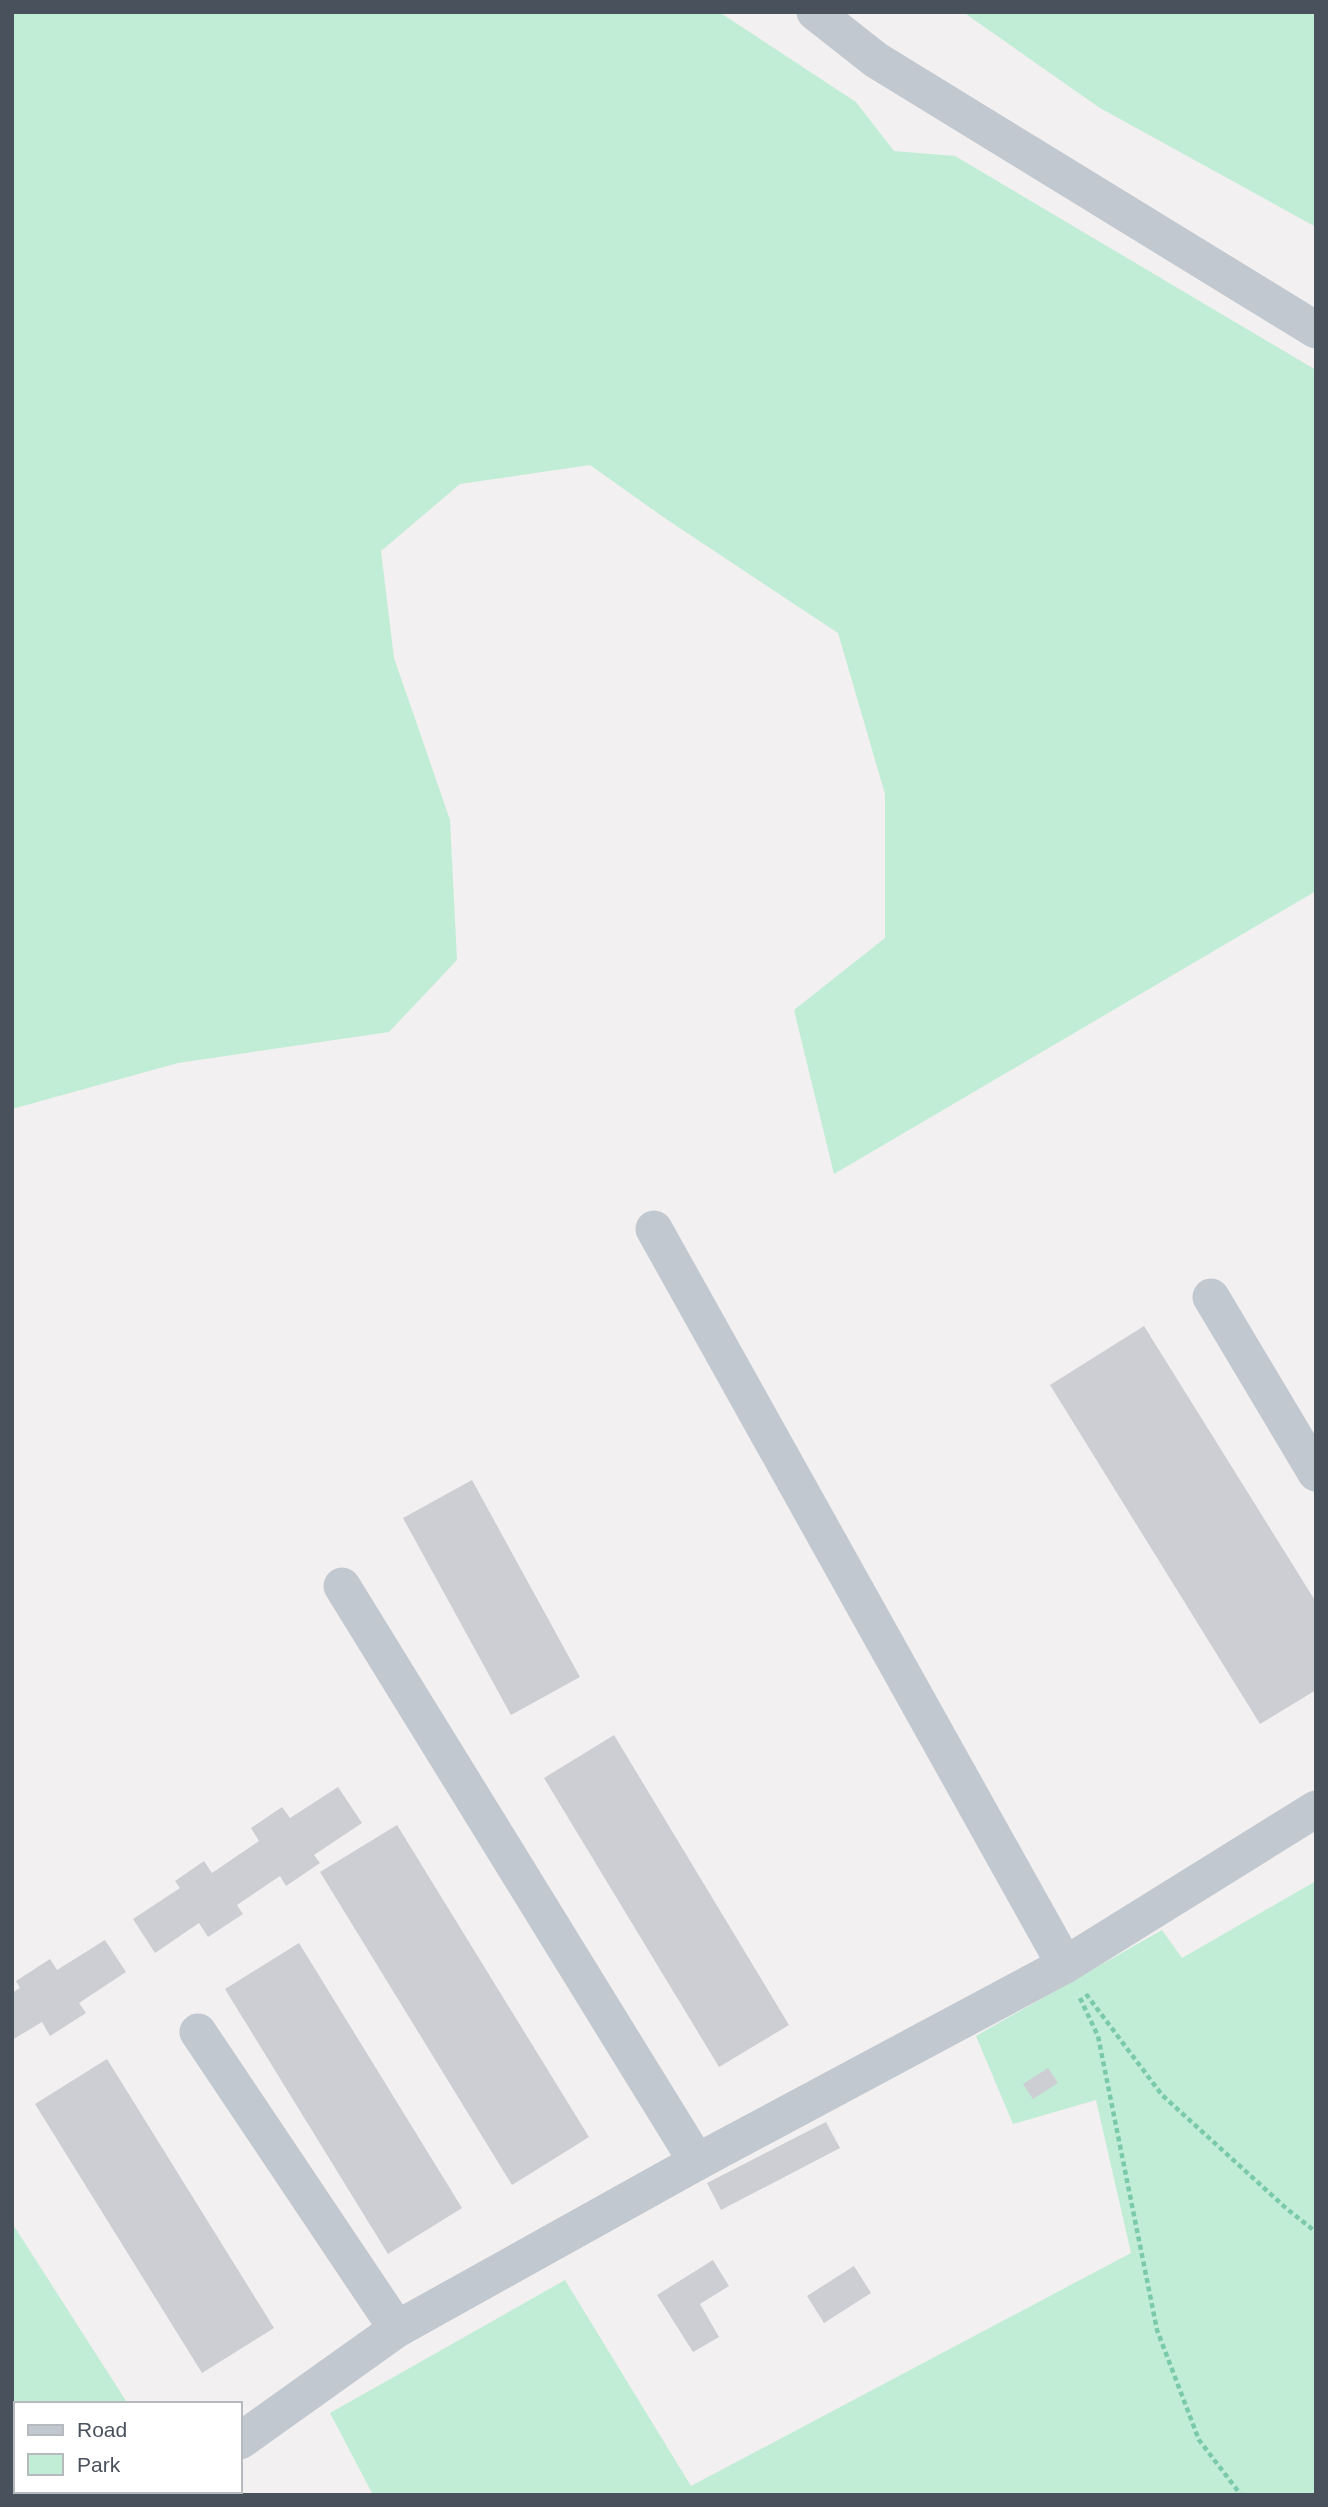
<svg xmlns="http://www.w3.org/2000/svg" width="1328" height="2507" viewBox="0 0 1328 2507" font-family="Arial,sans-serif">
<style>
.green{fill:#c1edd7}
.building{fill:#cdced4}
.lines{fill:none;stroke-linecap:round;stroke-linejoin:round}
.path{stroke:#7bc9ab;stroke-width:4.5;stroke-dasharray:5 3.5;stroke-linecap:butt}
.minor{stroke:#c1c8d0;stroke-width:37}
</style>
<rect width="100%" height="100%" fill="#f2f0f0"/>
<g class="green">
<path d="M 12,12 L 719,12 L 856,102 L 894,151 L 955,156 L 1316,370 L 1316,891 L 834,1174 L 794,1010 L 885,938 L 885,794 L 838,633 L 666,519 L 590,465 L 460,484 L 381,551 L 394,658 L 450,820 L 457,960 L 389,1032 L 178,1063 L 12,1109 Z"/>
<path d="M 963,12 L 1316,12 L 1316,227 L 1100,108 Z"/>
<path d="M 1316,1881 L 1316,2495 L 373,2495 L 330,2413 L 565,2280 L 691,2486 L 1131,2253 L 1096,2100 L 1013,2124 L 976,2036 L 1162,1930 L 1182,1958 Z"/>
<path d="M 12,2223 L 128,2404 L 16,2404 L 16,2491 L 173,2491 L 175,2495 L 12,2495 Z"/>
</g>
<g class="building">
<path d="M 1144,1326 L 1316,1602 L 1316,1690 L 1260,1724 L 1050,1385 Z"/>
<path d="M 472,1480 L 580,1677 L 511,1715 L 403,1518 Z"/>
<path d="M 614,1735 L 789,2025 L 719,2067 L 544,1778 Z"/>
<path d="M 338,1787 L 362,1823 L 314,1855 L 320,1863 L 286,1886 L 280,1876 L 237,1905 L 243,1914 L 208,1937 L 199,1923 L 155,1953 L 133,1919 L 180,1888 L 175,1881 L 204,1861 L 212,1873 L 259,1841 L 251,1828 L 282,1807 L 290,1818 Z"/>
<path d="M 397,1825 L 589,2137 L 512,2185 L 320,1872 Z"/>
<path d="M 105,1940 L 126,1972 L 79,2003 L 86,2013 L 50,2036 L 42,2022 L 12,2040 L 12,1993 L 20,1988 L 16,1981 L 50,1959 L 57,1970 Z"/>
<path d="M 299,1943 L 462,2208 L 388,2254 L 225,1989 Z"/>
<path d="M 107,2059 L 274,2328 L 202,2373 L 35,2104 Z"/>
<path d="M 1048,2068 L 1058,2083 L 1033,2099 L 1023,2084 Z"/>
<path d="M 826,2122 L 840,2148 L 721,2210 L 707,2183 Z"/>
<path d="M 713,2260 L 729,2286 L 700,2304 L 719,2337 L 693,2352 L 657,2295 Z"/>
<path d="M 854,2266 L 871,2293 L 824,2323 L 807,2296 Z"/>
</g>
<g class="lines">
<g class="path">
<path d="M 1086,1994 L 1162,2095 L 1287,2209 L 1316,2232"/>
<path d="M 1080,1998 L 1098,2036 L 1157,2330 L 1199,2440 L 1241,2495"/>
</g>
<g class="minor">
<path d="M 815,12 L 876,60 L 1316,330"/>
<path d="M 654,1229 L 1065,1965"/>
<path d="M 1211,1297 L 1316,1473"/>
<path d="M 342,1586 L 697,2162"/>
<path d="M 198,2032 L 397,2329"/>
<path d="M 240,2441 L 397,2329 L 697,2162 L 1065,1965 L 1316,1809"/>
<path d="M 221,2495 L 221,2491"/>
</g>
</g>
<rect width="1328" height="2507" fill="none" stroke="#49515c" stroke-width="28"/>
<rect x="14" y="2402" width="228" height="91" fill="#ffffff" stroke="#b6b9be" stroke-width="2"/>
<rect x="28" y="2425" width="35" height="10" fill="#c1c8d0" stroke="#b6b9be" stroke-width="2"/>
<text x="77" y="2437" font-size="21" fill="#49515c">Road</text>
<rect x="28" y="2454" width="35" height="21" fill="#c1edd7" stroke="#b6b9be" stroke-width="2"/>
<text x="77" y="2472" font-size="21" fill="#49515c">Park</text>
</svg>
